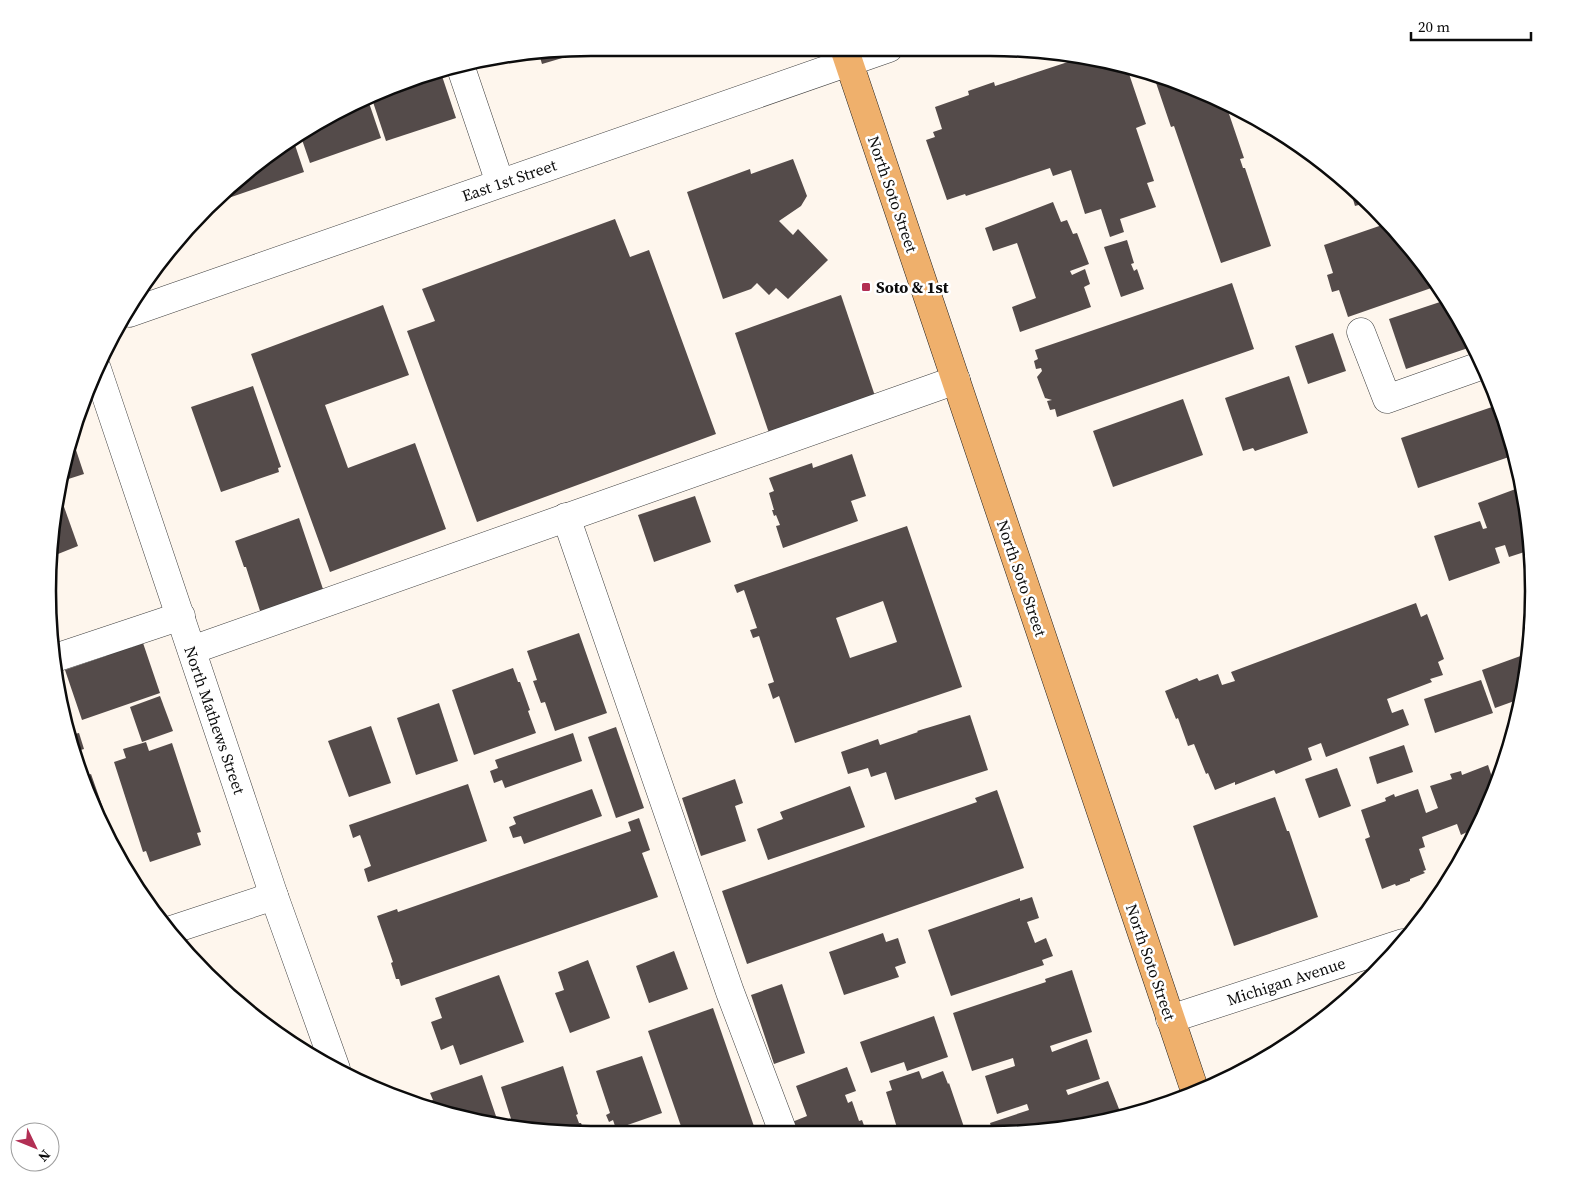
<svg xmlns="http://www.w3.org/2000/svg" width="1581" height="1182" viewBox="0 0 1581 1182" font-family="'Source Serif 4',serif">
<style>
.building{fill:#544b4a;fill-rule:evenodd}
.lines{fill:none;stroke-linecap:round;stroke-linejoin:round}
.minor-casing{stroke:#3f3f3f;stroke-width:29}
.major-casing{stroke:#1d1d1d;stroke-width:29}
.minor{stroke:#fff;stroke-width:28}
.major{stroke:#efb06c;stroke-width:28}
.poi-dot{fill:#b22f54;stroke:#fff;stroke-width:2}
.labels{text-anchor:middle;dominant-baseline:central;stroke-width:5;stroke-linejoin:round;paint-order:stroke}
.street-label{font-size:16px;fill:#0c0c0c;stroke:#fff}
.poi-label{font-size:16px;font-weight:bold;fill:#0c0c0c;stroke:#fff;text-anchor:start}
.rim{fill:none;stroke:#0c0c0c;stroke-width:2.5}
</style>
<rect width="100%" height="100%" fill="#fef6ed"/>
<g class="building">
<path d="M 591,47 L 596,48 L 542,64 L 539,54 Z"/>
<path d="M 1080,58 L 1126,65 L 1146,124 L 1136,128 L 1154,181 L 1147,183 L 1156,207 L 1120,219 L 1124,232 L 1110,237 L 1101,209 L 1085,214 L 1071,170 L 1053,176 L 1050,168 L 966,196 L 965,194 L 947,200 L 926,140 L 935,137 L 933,132 L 942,129 L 935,107 L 969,95 L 968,91 L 994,82 L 995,86 Z"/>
<path d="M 440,70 L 456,118 L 386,141 L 372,99 Z"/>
<path d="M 1153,74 L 1230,103 L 1231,107 L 1227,108 L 1244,158 L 1240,159 L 1243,168 L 1245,168 L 1271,246 L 1221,263 L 1174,126 L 1171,127 Z"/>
<path d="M 368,100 L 381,138 L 310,163 L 300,134 L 319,120 Z"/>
<path d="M 293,139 L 304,172 L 211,204 L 233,182 Z"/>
<path d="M 793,159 L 807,196 L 801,206 L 779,221 L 793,235 L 798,229 L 828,260 L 788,299 L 776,288 L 769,295 L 757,283 L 751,289 L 723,299 L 687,192 L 750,169 L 751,174 Z"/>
<path d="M 1349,186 L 1367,200 L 1369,202 L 1355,206 Z"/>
<path d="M 1053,202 L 1061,222 L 1067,220 L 1073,234 L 1077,233 L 1089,264 L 1070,271 L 1072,275 L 1085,269 L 1090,284 L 1084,287 L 1091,307 L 1020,332 L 1012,307 L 1036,298 L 1017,243 L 993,251 L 985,228 Z"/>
<path d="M 615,219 L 630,257 L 649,250 L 716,434 L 477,522 L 407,331 L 435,321 L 422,289 Z"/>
<path d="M 1388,223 L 1421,260 L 1437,286 L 1348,317 L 1339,290 L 1332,292 L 1327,275 L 1333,273 L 1324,245 Z"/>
<path d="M 1127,240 L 1134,263 L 1131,264 L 1134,271 L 1137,269 L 1144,289 L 1121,297 L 1104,247 Z"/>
<path d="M 1232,283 L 1254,349 L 1057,417 L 1055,409 L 1050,410 L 1047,401 L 1052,400 L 1045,398 L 1037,377 L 1042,371 L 1041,368 L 1036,369 L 1034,361 L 1038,359 L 1035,350 Z"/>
<path d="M 841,295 L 876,399 L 770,436 L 735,333 Z"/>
<path d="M 1446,300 L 1474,346 L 1406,369 L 1389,319 Z"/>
<path d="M 383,305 L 409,375 L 325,405 L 348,468 L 415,443 L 446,529 L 330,572 L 251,354 Z"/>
<path d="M 1333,333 L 1346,371 L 1308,384 L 1295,346 Z"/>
<path d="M 1289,376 L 1308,433 L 1255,451 L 1253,448 L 1243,451 L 1225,398 Z"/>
<path d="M 253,386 L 281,467 L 278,468 L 279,472 L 221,492 L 191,407 Z"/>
<path d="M 1183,399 L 1203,455 L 1113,487 L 1093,431 Z"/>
<path d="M 1492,407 L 1509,457 L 1418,488 L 1401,438 Z"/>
<path d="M 73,441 L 84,474 L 59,482 Z"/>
<path d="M 852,454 L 866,496 L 851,501 L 858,521 L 783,548 L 776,526 L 780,525 L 776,515 L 774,516 L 772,510 L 774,510 L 769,493 L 774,491 L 769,478 L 812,463 L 813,468 Z"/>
<path d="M 1521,487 L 1531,550 L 1509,557 L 1505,545 L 1495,548 L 1500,563 L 1449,581 L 1434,536 L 1480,521 L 1483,529 L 1487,528 L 1478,503 Z"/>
<path d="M 58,490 L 78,546 L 53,556 Z"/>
<path d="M 695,496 L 711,542 L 654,562 L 638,515 Z"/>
<path d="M 299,518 L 324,592 L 261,614 L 246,567 L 244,567 L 235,541 Z"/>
<path d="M 907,526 L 962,687 L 795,743 L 779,696 L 773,699 L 768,684 L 774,682 L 759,636 L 753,638 L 750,630 L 757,628 L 744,590 L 737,593 L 734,585 ZM 883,601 L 897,642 L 850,658 L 836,618 Z"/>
<path d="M 1416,603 L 1421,617 L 1427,614 L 1444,659 L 1438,662 L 1443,675 L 1430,679 L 1432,682 L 1387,699 L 1392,713 L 1403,709 L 1409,725 L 1326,757 L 1321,743 L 1308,748 L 1312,760 L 1276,774 L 1274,770 L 1235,785 L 1235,782 L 1215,790 L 1208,773 L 1206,774 L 1194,744 L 1188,746 L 1178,718 L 1176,719 L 1165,691 L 1197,678 L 1199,681 L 1218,674 L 1222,685 L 1235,681 L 1231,672 Z"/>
<path d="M 579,633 L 607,713 L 555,731 L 545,702 L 541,703 L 533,681 L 537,680 L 527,651 Z"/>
<path d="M 143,643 L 160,693 L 82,720 L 65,670 L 106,656 L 105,654 L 130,646 L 130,648 Z"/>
<path d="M 1529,653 L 1529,662 L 1520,699 L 1495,708 L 1482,670 Z"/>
<path d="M 513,668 L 518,682 L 520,682 L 530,710 L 528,711 L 536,733 L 474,755 L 452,690 Z"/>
<path d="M 1481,680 L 1493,713 L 1435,733 L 1424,699 Z"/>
<path d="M 160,696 L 173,731 L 142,742 L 130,707 Z"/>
<path d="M 439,703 L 458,761 L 416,775 L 397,718 Z"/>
<path d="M 970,715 L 988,770 L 895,800 L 886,772 L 871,777 L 868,768 L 848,774 L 841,752 L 878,739 L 880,745 L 918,732 L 917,731 Z"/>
<path d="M 371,726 L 391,783 L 349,797 L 328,741 Z"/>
<path d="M 616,727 L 644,808 L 616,818 L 588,737 Z"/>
<path d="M 79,733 L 84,749 L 77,751 L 85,776 L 91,774 L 103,808 L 96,810 L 76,766 L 70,735 Z"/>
<path d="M 573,733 L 582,761 L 505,788 L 502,780 L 494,783 L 490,771 L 498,768 L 495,760 Z"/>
<path d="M 146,742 L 149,751 L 172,743 L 201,832 L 197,833 L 201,845 L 150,862 L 146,851 L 143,852 L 114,762 L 126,758 L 123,749 Z"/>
<path d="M 1404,745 L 1413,772 L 1377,784 L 1369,757 Z"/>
<path d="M 1488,765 L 1495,786 L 1470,842 L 1467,832 L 1461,835 L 1457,824 L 1422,837 L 1425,847 L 1419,849 L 1426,870 L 1423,871 L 1425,873 L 1410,879 L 1410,881 L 1396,886 L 1395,884 L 1382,889 L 1365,839 L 1370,837 L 1361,810 L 1386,801 L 1385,798 L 1394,794 L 1395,797 L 1418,789 L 1426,813 L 1438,808 L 1430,786 L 1452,779 L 1450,774 L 1461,771 L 1462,775 Z"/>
<path d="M 1337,768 L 1351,806 L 1319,818 L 1305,779 Z"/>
<path d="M 735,779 L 743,803 L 735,806 L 746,841 L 701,856 L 682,798 Z"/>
<path d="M 468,784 L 487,841 L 368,882 L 364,869 L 371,866 L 360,835 L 353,838 L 349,825 Z"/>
<path d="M 850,786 L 865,827 L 768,860 L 757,829 L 783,819 L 780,812 Z"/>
<path d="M 592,789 L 602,816 L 524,844 L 521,836 L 513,838 L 509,827 L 516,824 L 513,817 Z"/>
<path d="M 997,790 L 1024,868 L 747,964 L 722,891 L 977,802 L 975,798 Z"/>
<path d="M 1275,797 L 1287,831 L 1289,831 L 1318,917 L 1234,946 L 1193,826 Z"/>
<path d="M 639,818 L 650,850 L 642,853 L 658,897 L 401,986 L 399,979 L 396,979 L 391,963 L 393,962 L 377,916 L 397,909 L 398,912 L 631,831 L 628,822 Z"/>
<path d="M 1032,897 L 1039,918 L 1027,922 L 1035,943 L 1046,938 L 1053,956 L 1042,960 L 1044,965 L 951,996 L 928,930 L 1020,898 L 1020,901 Z"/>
<path d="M 883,933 L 886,942 L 898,938 L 906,963 L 895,967 L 899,977 L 844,995 L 829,952 Z"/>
<path d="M 674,951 L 688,989 L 649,1003 L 636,966 Z"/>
<path d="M 588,960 L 610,1018 L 570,1033 L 555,993 L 564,990 L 558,972 Z"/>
<path d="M 1072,970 L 1092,1032 L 1050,1046 L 1052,1052 L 1087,1039 L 1100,1079 L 1066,1090 L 1068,1095 L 1108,1081 L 1121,1114 L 1061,1130 L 992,1130 L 990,1123 L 1029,1110 L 1027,1104 L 997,1114 L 985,1076 L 1015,1066 L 1013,1058 L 972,1071 L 953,1013 L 1046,982 L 1045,979 Z"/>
<path d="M 499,975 L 524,1042 L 460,1065 L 453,1045 L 441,1050 L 431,1022 L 442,1018 L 435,998 Z"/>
<path d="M 782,984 L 805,1053 L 774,1064 L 751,995 Z"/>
<path d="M 713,1008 L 756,1132 L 683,1132 L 648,1031 Z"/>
<path d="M 934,1016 L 948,1057 L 907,1071 L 904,1062 L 871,1073 L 860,1042 Z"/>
<path d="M 642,1056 L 662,1113 L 616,1129 L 613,1120 L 609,1122 L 606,1115 L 610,1113 L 596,1071 Z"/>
<path d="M 563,1066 L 578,1114 L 576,1115 L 579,1123 L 581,1123 L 585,1133 L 555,1133 L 513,1125 L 501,1087 Z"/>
<path d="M 847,1067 L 856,1091 L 845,1095 L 848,1103 L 852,1101 L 859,1121 L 862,1120 L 866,1131 L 796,1132 L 792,1122 L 807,1116 L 796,1086 Z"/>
<path d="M 919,1071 L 922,1079 L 943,1071 L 948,1084 L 949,1083 L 965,1130 L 898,1131 L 886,1092 L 892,1090 L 889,1081 Z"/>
<path d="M 482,1075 L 498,1122 L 425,1107 L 424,1103 L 433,1100 L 430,1093 Z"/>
</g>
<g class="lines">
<defs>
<g id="minor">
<path d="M 460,65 L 500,183"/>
<path d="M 129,313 L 889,48"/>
<path d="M 1361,332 L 1387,399 L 1483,365"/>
<path d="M 97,369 L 274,896 L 336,1069"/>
<path d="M 566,517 L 730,992 L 783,1132"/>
<path d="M 192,650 L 956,380"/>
<path d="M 55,658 L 181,616"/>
<path d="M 168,931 L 274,896"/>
<path d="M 1170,1019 L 1403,943"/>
</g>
<path id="major" d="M 844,48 L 1196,1094"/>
</defs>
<use href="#minor" class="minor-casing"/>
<use href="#major" class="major-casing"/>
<use href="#minor" class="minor"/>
<use href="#major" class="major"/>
</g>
<rect class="poi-dot" x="861" y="282" width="10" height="10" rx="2.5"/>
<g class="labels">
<g class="street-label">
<text transform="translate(509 180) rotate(-19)">East 1st Street</text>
<text transform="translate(893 194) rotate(71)">North Soto Street</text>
<text transform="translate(1022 578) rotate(71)">North Soto Street</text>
<text transform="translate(215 720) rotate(71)">North Mathews Street</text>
<text transform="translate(1151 962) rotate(71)">North Soto Street</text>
<text transform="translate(1286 981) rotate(-18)">Michigan Avenue</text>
</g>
<g class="poi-label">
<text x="876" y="287">Soto &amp; 1st</text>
</g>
</g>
<path d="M0 0H1581V1182H0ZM591 56H990A535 535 0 0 1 1525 591V591A535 535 0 0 1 990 1126H591A535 535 0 0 1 56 591V591A535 535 0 0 1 591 56Z" fill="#fff" fill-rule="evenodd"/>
<path class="rim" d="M591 56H990A535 535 0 0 1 1525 591V591A535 535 0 0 1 990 1126H591A535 535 0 0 1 56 591V591A535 535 0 0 1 591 56Z"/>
<g transform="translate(35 1147) rotate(133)"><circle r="24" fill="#ffffff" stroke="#9e9e9e"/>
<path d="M0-4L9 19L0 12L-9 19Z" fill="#b22f54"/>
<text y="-8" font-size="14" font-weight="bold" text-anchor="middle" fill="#0c0c0c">N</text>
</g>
<path d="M1411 32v8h120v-8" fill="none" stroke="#0c0c0c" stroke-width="2.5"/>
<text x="1418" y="32" font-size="15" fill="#0c0c0c" stroke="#ffffff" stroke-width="4" paint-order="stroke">20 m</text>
</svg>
